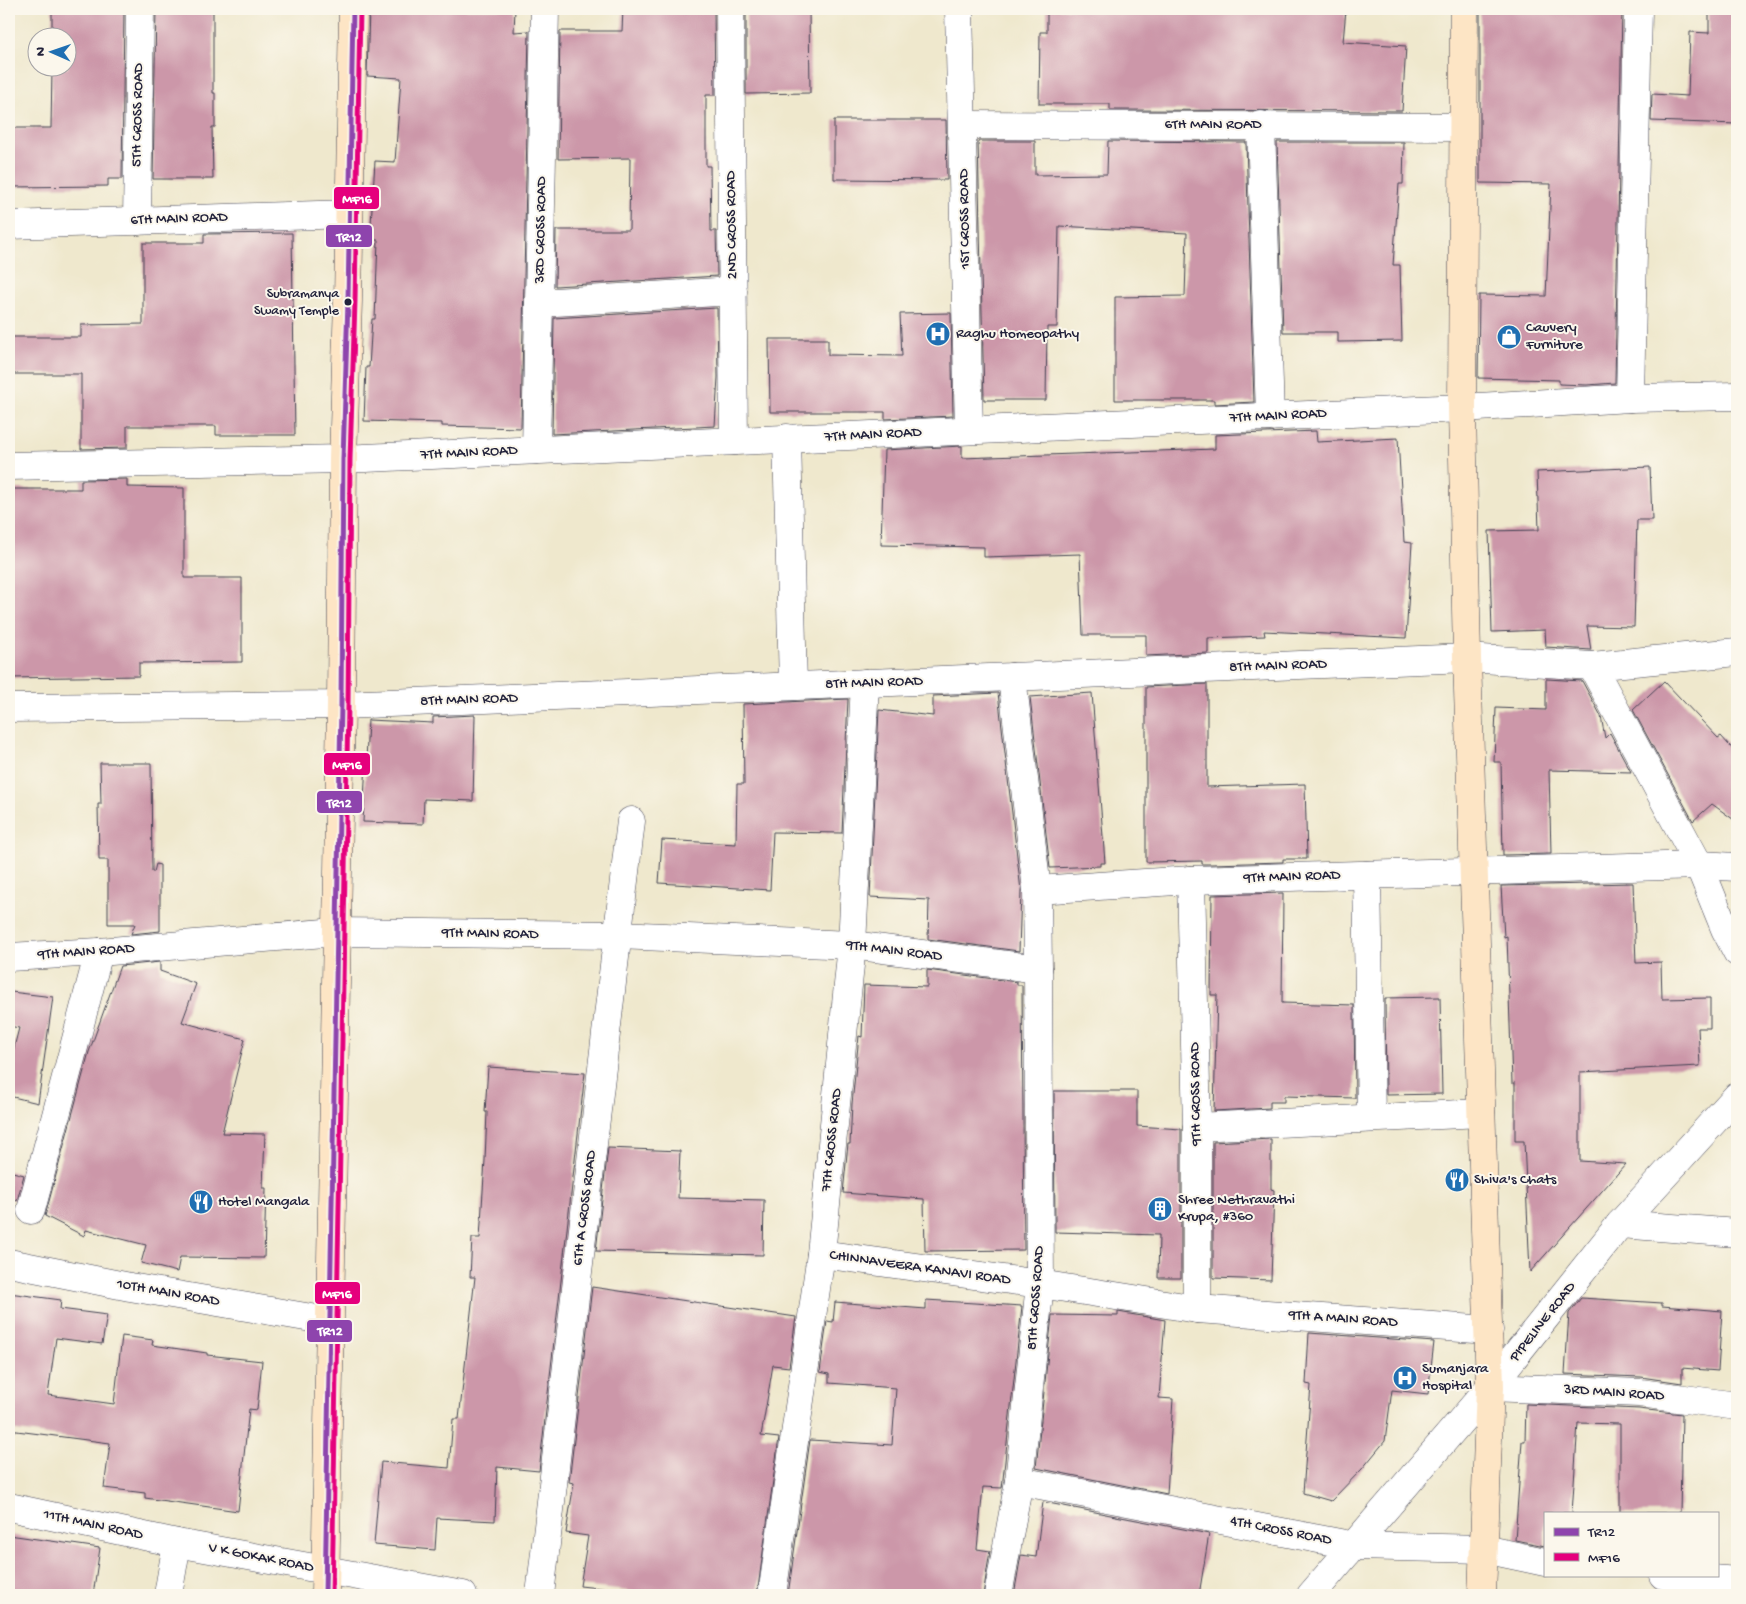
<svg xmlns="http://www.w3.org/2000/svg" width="1746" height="1604" viewBox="0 0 1746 1604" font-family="'Gochi Hand',sans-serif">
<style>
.building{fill:#cc97a9}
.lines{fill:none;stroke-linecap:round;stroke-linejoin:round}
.minor-casing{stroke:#414051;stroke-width:29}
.tertiary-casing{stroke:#414051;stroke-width:29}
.secondary-casing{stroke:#414051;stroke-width:29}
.minor{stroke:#fff;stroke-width:28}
.tertiary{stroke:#fff;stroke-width:28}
.secondary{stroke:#fde5c5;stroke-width:28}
.bus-1-casing{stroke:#fbf7ec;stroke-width:9}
.bus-2-casing{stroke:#fbf7ec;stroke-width:9}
.bus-1{stroke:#8e44ad;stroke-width:5}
.bus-2{stroke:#e5007d;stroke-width:5}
.bus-dot{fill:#22223b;stroke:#fbf7ec;stroke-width:2}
.labels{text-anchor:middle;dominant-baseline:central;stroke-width:4;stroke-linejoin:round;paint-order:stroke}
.bus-label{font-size:14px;fill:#22223b;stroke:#fbf7ec;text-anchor:end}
.street-label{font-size:15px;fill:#22223b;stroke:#fbf7ec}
.poi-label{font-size:15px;fill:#22223b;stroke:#fbf7ec;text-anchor:start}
.line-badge{stroke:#fbf7ec;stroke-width:2}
.badge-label{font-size:14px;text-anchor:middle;font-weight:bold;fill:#fff}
</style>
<rect width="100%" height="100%" fill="#fbf7ec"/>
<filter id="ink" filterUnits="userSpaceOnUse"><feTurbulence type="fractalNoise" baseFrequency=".02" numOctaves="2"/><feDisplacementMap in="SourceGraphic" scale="10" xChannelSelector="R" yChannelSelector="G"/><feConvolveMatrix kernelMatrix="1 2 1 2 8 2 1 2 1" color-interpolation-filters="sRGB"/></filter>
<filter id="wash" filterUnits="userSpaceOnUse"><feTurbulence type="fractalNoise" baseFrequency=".0096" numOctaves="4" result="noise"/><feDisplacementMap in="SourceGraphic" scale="20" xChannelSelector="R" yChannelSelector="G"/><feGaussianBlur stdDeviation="1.12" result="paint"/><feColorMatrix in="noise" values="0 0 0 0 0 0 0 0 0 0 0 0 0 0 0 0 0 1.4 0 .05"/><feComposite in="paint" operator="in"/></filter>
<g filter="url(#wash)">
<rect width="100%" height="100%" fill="#efe8cd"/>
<g id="blocks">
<g class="building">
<path d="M 52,9 L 124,9 L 122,179 L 108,179 L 108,186 L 9,187 L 9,128 L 51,128 L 52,68 L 68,68 L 68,38 L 52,38 Z"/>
<path d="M 156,9 L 213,9 L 213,93 L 215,93 L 215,127 L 212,127 L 213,179 L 153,179 Z"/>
<path d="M 369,9 L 515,9 L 514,32 L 529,31 L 521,428 L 442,426 L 442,423 L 364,421 L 366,367 L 369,367 L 372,319 L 375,319 L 378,240 L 370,240 L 375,161 L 395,162 L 401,78 L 367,76 Z"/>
<path d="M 623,9 L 714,9 L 715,95 L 706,95 L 706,166 L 710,166 L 711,231 L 716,231 L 717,276 L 555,286 L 556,230 L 629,230 L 630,158 L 558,159 L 560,31 L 622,31 Z"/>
<path d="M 746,9 L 809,9 L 810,93 L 746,94 Z"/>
<path d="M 1047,9 L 1346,9 L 1343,42 L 1406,46 L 1402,111 L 1110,110 L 1110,104 L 1039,104 L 1040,32 L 1047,32 Z"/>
<path d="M 1480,9 L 1622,9 L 1615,383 L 1587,385 L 1559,384 L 1559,380 L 1478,378 L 1479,295 L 1546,296 L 1551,184 L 1480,183 Z"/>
<path d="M 1709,9 L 1737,9 L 1737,124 L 1651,121 L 1652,94 L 1688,96 L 1690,32 L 1709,33 Z"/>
<path d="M 834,120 L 946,120 L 947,180 L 834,179 Z"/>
<path d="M 978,141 L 1035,141 L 1035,175 L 1107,174 L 1108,141 L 1246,142 L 1254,402 L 1214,404 L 1214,400 L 1115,400 L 1115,297 L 1185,296 L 1187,233 L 1059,226 L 1057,327 L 1047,327 L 1046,400 L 984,400 Z"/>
<path d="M 1277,142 L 1404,142 L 1403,184 L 1399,184 L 1393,265 L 1400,265 L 1402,341 L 1338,342 L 1338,332 L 1283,332 Z"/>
<path d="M 292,233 L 295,435 L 216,435 L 216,426 L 127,426 L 127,448 L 81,449 L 81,374 L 9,374 L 9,337 L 81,337 L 81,325 L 143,324 L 143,243 L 204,243 L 204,234 Z"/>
<path d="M 717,308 L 718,377 L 715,426 L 552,434 L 554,318 Z"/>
<path d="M 951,313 L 953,416 L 885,419 L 885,412 L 770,412 L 769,339 L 828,339 L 828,355 L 902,356 L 900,314 Z"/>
<path d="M 1316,431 L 1317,442 L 1398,438 L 1404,542 L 1412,543 L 1406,638 L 1264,631 L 1265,636 L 1208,638 L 1208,653 L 1146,656 L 1146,635 L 1083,635 L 1080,554 L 984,557 L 984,547 L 881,545 L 884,450 L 962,446 L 962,458 L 1215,449 L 1215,435 Z"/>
<path d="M 1650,467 L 1652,520 L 1637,520 L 1634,627 L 1587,626 L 1591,650 L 1546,647 L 1545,630 L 1492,632 L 1489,531 L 1539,530 L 1537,472 Z"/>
<path d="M 127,479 L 127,487 L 184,488 L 184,578 L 242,578 L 242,662 L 139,663 L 139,676 L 9,678 L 9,489 L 81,489 L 81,480 Z"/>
<path d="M 1546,679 L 1582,681 L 1601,716 L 1605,738 L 1610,733 L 1631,772 L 1549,770 L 1551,854 L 1503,855 L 1501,762 L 1494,762 L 1496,708 L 1546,710 Z"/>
<path d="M 1664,681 L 1718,738 L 1721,736 L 1737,754 L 1737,822 L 1712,804 L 1693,821 L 1633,710 Z"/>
<path d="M 1207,684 L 1207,787 L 1305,784 L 1307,859 L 1283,859 L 1283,862 L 1212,864 L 1202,864 L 1202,861 L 1146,862 L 1146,687 Z"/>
<path d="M 998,693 L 1021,891 L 1019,951 L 928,939 L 929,900 L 870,897 L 879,710 L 933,716 L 933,696 Z"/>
<path d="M 1092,693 L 1105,863 L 1100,863 L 1100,866 L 1050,868 L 1030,697 Z"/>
<path d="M 848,699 L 842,833 L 773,832 L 770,890 L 659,883 L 662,840 L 736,844 L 737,784 L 744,784 L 743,704 Z"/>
<path d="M 475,715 L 473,801 L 424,799 L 423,824 L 363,822 L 368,720 L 433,723 L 433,717 Z"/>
<path d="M 100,763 L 151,763 L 152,872 L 154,872 L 156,864 L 160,865 L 160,931 L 131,934 L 135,924 L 108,924 L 108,860 L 99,860 L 98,804 L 101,804 Z"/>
<path d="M 1633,883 L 1636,963 L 1661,962 L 1662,999 L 1710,998 L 1710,1028 L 1698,1028 L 1700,1066 L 1580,1072 L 1580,1161 L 1626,1164 L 1530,1272 L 1524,1141 L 1515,1141 L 1515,1083 L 1512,1083 L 1507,936 L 1504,937 L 1501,886 Z"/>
<path d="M 1283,893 L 1282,1003 L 1354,1005 L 1355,1098 L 1284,1096 L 1284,1102 L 1270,1102 L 1270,1108 L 1214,1111 L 1217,995 L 1211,995 L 1212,895 Z"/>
<path d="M 160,962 L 160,971 L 196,984 L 182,1022 L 245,1039 L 222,1133 L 265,1134 L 263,1188 L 266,1188 L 264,1258 L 180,1257 L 177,1272 L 141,1263 L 146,1245 L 86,1230 L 84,1236 L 45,1216 L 89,1052 L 120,966 Z"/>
<path d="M 927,970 L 1017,982 L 1017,985 L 1022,985 L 1024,1250 L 925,1251 L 924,1199 L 843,1193 L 848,1144 L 850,1144 L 852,1104 L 859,1036 L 862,1037 L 864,985 L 927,987 Z"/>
<path d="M 11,992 L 53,997 L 38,1103 L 9,1096 L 9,1067 L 19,1028 L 9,1026 L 9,1007 Z"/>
<path d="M 1440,997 L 1442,1094 L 1386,1095 L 1385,998 Z"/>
<path d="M 488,1067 L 585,1073 L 539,1471 L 497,1467 L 495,1521 L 437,1518 L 435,1550 L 374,1545 L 381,1462 L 449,1468 L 453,1419 L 459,1419 L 475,1277 L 470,1277 L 472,1238 L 480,1238 L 485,1160 L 487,1112 L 485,1112 Z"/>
<path d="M 1054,1091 L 1137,1091 L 1137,1126 L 1181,1129 L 1181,1278 L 1158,1278 L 1159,1235 L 1055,1232 Z"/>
<path d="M 1271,1139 L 1271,1189 L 1274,1190 L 1271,1280 L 1213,1278 L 1213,1142 Z"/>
<path d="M 608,1148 L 680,1151 L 678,1198 L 764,1200 L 763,1255 L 596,1251 Z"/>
<path d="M 9,1171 L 24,1175 L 17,1201 L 9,1197 Z"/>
<path d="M 592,1287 L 796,1317 L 789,1367 L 773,1365 L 761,1436 L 779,1438 L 757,1595 L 665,1595 L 580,1586 L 588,1536 L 566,1533 L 574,1483 L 569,1482 L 570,1474 Z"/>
<path d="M 9,1293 L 61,1300 L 60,1309 L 107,1315 L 102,1344 L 56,1338 L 48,1395 L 114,1404 L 122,1336 L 153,1340 L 152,1345 L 207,1353 L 207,1355 L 262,1361 L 257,1410 L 249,1409 L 238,1511 L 145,1498 L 145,1493 L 104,1488 L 110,1443 L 9,1430 Z"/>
<path d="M 1581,1298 L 1662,1303 L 1662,1306 L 1722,1311 L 1718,1371 L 1682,1368 L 1682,1383 L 1641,1377 L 1565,1374 L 1569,1313 Z"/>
<path d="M 926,1300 L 1022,1306 L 1002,1488 L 983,1487 L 977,1549 L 990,1551 L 983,1595 L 788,1595 L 810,1440 L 892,1445 L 896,1388 L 829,1383 L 829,1374 L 820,1372 L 827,1321 L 833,1322 L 835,1302 L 926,1309 Z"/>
<path d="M 1118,1312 L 1165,1320 L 1159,1398 L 1173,1399 L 1167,1494 L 1036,1468 L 1052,1315 L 1118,1316 Z"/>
<path d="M 1309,1333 L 1434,1342 L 1428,1394 L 1392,1390 L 1385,1441 L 1362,1469 L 1331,1501 L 1303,1493 L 1311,1385 L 1306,1384 Z"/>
<path d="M 1526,1404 L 1639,1409 L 1682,1414 L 1680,1513 L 1620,1513 L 1620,1424 L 1578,1423 L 1572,1513 L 1545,1513 L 1545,1546 L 1515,1540 L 1522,1441 L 1525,1441 Z"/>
<path d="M 1043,1502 L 1209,1534 L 1199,1595 L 1014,1595 L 1021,1555 L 1036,1557 Z"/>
<path d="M 9,1535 L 100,1548 L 93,1595 L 9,1595 Z"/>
</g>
</g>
</g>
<g filter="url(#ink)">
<use href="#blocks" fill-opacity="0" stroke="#414051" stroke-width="1"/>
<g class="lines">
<defs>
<g id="minor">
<path d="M 730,9 L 734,441"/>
<path d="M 959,9 L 969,430"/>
<path d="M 963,125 L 1463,127"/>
<path d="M 1261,125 L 1270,417"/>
<path d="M 137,221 L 140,9"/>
<path d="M 9,225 L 349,214"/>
<path d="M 539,303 L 733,291"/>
<path d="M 1630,398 L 1638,9"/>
<path d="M 787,438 L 793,686"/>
<path d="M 536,450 L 545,9"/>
<path d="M 9,466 L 343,459 L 1462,408 L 1630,398 L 1737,396"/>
<path d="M 1592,666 L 1699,865 L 1725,929 L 1737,952"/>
<path d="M 1012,677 L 1037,890"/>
<path d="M 9,708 L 341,705 L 1467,658 L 1592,666 L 1737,652"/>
<path d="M 1367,875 L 1371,1118"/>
<path d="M 1191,880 L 1197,1127 L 1197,1309"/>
<path d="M 9,957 L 99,952 L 336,932 L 618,935 L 852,945 L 1038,969 L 1037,890 L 1191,880 L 1699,865 L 1737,867"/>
<path d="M 1197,1127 L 1481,1113"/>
<path d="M 31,1210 L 99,952"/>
<path d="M 1620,1224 L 1737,1233"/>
<path d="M 821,1254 L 1040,1284 L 1197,1309 L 1489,1330"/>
<path d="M 9,1263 L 130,1287 L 329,1321"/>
<path d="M 1490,1387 L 1620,1224 L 1737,1096"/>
<path d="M 1490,1387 L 1640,1393 L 1737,1406"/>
<path d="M 1019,1481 L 1355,1546 L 1484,1549 L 1545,1562"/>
<path d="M 9,1507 L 177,1543 L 463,1595"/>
<path d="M 1663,1575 L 1737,1581"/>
<path d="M 168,1595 L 177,1543"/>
<path d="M 540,1595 L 631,821"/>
<path d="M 772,1595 L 821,1254 L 852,945 L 865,683"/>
<path d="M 998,1595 L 1019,1481 L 1040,1284 L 1038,969"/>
</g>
<path id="tertiary" d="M 1311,1595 L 1490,1387"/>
<g id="secondary">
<path d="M 1464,9 L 1462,408 L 1467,658 L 1490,1387 L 1482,1595"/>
<path d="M 325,1595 L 341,705 L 343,459 L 348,301 L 353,9"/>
</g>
</defs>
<use href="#minor" class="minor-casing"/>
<use href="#tertiary" class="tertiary-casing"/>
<use href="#secondary" class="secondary-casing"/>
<use href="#minor" class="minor"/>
<use href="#tertiary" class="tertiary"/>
<use href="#secondary" class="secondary"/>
<defs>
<path id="bus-1" d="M 325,1595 L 341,705 L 343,459 L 348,301 L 353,9"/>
<path id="bus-2" d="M 332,1595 L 348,705 L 350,459 L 355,301 L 360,9"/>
</defs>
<use href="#bus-1" class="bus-1-casing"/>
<use href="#bus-2" class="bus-2-casing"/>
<use href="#bus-1" class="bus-1"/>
<use href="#bus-2" class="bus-2"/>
</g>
</g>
<defs>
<symbol id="hospital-disc" viewBox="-11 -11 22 22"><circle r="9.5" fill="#1f6fb2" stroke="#fbf7ec"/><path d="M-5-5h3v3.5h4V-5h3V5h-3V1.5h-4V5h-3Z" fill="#fff"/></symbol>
<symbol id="shop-disc" viewBox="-11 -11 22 22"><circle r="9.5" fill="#1f6fb2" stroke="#fbf7ec"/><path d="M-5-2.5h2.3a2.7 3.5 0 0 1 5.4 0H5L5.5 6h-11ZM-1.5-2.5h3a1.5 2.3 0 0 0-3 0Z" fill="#fff"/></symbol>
<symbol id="restaurant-disc" viewBox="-11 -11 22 22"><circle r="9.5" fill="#1f6fb2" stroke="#fbf7ec"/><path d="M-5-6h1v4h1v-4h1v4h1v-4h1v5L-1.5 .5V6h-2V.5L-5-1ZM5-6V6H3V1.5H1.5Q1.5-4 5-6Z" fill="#fff"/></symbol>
<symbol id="building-disc" viewBox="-11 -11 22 22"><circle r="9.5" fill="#1f6fb2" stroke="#fbf7ec"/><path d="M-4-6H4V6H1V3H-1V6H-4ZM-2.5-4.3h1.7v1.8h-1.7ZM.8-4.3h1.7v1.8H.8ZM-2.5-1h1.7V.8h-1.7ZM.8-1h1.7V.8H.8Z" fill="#fff"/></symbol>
</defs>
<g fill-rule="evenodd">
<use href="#hospital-disc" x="924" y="320" width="28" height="28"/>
<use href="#shop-disc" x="1495" y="323" width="28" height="28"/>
<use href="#restaurant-disc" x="1443" y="1166" width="28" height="28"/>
<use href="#restaurant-disc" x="187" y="1188" width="28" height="28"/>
<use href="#building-disc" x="1146" y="1195" width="28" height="28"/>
<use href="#hospital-disc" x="1391" y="1364" width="28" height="28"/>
</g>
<circle class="bus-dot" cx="348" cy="302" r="4.5"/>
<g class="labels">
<g class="bus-label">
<text x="339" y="294">Subramanya<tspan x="339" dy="17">Swamy Temple</tspan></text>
</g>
<g class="street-label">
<text transform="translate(138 115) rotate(-89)">5TH CROSS ROAD</text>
<text x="1213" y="125">6TH MAIN ROAD</text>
<text transform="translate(179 219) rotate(-2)">6TH MAIN ROAD</text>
<text transform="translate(965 219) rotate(-91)">1ST CROSS ROAD</text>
<text transform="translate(732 225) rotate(-91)">2ND CROSS ROAD</text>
<text transform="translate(541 230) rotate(-89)">3RD CROSS ROAD</text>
<text transform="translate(1278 416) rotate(-3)">7TH MAIN ROAD</text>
<text transform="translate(873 435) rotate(-3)">7TH MAIN ROAD</text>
<text transform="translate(469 453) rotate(-3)">7TH MAIN ROAD</text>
<text transform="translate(1278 666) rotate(-2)">8TH MAIN ROAD</text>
<text transform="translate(874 683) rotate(-2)">8TH MAIN ROAD</text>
<text transform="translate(469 700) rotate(-2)">8TH MAIN ROAD</text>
<text transform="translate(1292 877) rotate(-2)">9TH MAIN ROAD</text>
<text transform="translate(490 934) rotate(1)">9TH MAIN ROAD</text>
<text transform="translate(894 951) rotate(7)">9TH MAIN ROAD</text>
<text transform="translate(86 952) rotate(-4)">9TH MAIN ROAD</text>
<text transform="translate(1196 1094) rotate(-91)">9TH CROSS ROAD</text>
<text transform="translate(832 1140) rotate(-84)">7TH CROSS ROAD</text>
<text transform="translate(585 1208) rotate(-83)">6TH A CROSS ROAD</text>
<text transform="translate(920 1268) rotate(8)">CHINNAVEERA KANAVI ROAD</text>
<text transform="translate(168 1293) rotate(10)">10TH MAIN ROAD</text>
<text transform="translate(1036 1298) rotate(-86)">8TH CROSS ROAD</text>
<text transform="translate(1343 1319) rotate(4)">9TH A MAIN ROAD</text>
<text transform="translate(1543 1322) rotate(-52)">PIPELINE ROAD</text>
<text transform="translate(1614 1393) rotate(4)">3RD MAIN ROAD</text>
<text transform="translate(93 1525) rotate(12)">11TH MAIN ROAD</text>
<text transform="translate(1281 1531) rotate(11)">4TH CROSS ROAD</text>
<text transform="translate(261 1558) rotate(11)">V K GOKAK ROAD</text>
</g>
<g class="poi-label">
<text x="1526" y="328">Cauvery<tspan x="1526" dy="17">Furniture</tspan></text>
<text x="956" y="334">Raghu Homeopathy</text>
<text x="1474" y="1180">Shiva's Chats</text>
<text x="1178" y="1200">Shree Nethravathi<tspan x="1178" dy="17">Krupa, #360</tspan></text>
<text x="218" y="1202">Hotel Mangala</text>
<text x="1422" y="1369">Sumanjara<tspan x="1422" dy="17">Hospital</tspan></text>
</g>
</g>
<g class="line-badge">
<rect x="333" y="186" width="47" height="24" rx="5" fill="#e5007d"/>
<rect x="325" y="224" width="48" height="24" rx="5" fill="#8e44ad"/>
<rect x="323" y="752" width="48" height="24" rx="5" fill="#e5007d"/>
<rect x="316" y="790" width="47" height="24" rx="5" fill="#8e44ad"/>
<rect x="314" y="1281" width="47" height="24" rx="5" fill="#e5007d"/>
<rect x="306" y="1319" width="47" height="24" rx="5" fill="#8e44ad"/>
</g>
<g class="badge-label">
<text x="357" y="203">MF16</text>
<text x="349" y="241">TR12</text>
<text x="347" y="769">MF16</text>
<text x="339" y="807">TR12</text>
<text x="337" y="1298">MF16</text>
<text x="330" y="1335">TR12</text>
</g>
<rect width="1746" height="1604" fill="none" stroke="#fbf7ec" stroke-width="30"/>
<rect x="1544" y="1512" width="175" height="65" fill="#fbf7ec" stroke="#a4a2a5"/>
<rect x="1554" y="1528" width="25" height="8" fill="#8e44ad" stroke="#a4a2a5"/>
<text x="1588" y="1536" font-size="15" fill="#22223b">TR12</text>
<rect x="1554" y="1553" width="25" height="8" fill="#e5007d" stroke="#a4a2a5"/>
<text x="1588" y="1562" font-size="15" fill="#22223b">MF16</text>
<g transform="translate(52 52) rotate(272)"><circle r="24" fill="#fbf7ec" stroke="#a4a2a5"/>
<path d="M0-4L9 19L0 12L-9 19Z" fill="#1f6fb2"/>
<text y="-8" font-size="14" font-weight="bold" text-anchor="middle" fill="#22223b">N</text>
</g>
</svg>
